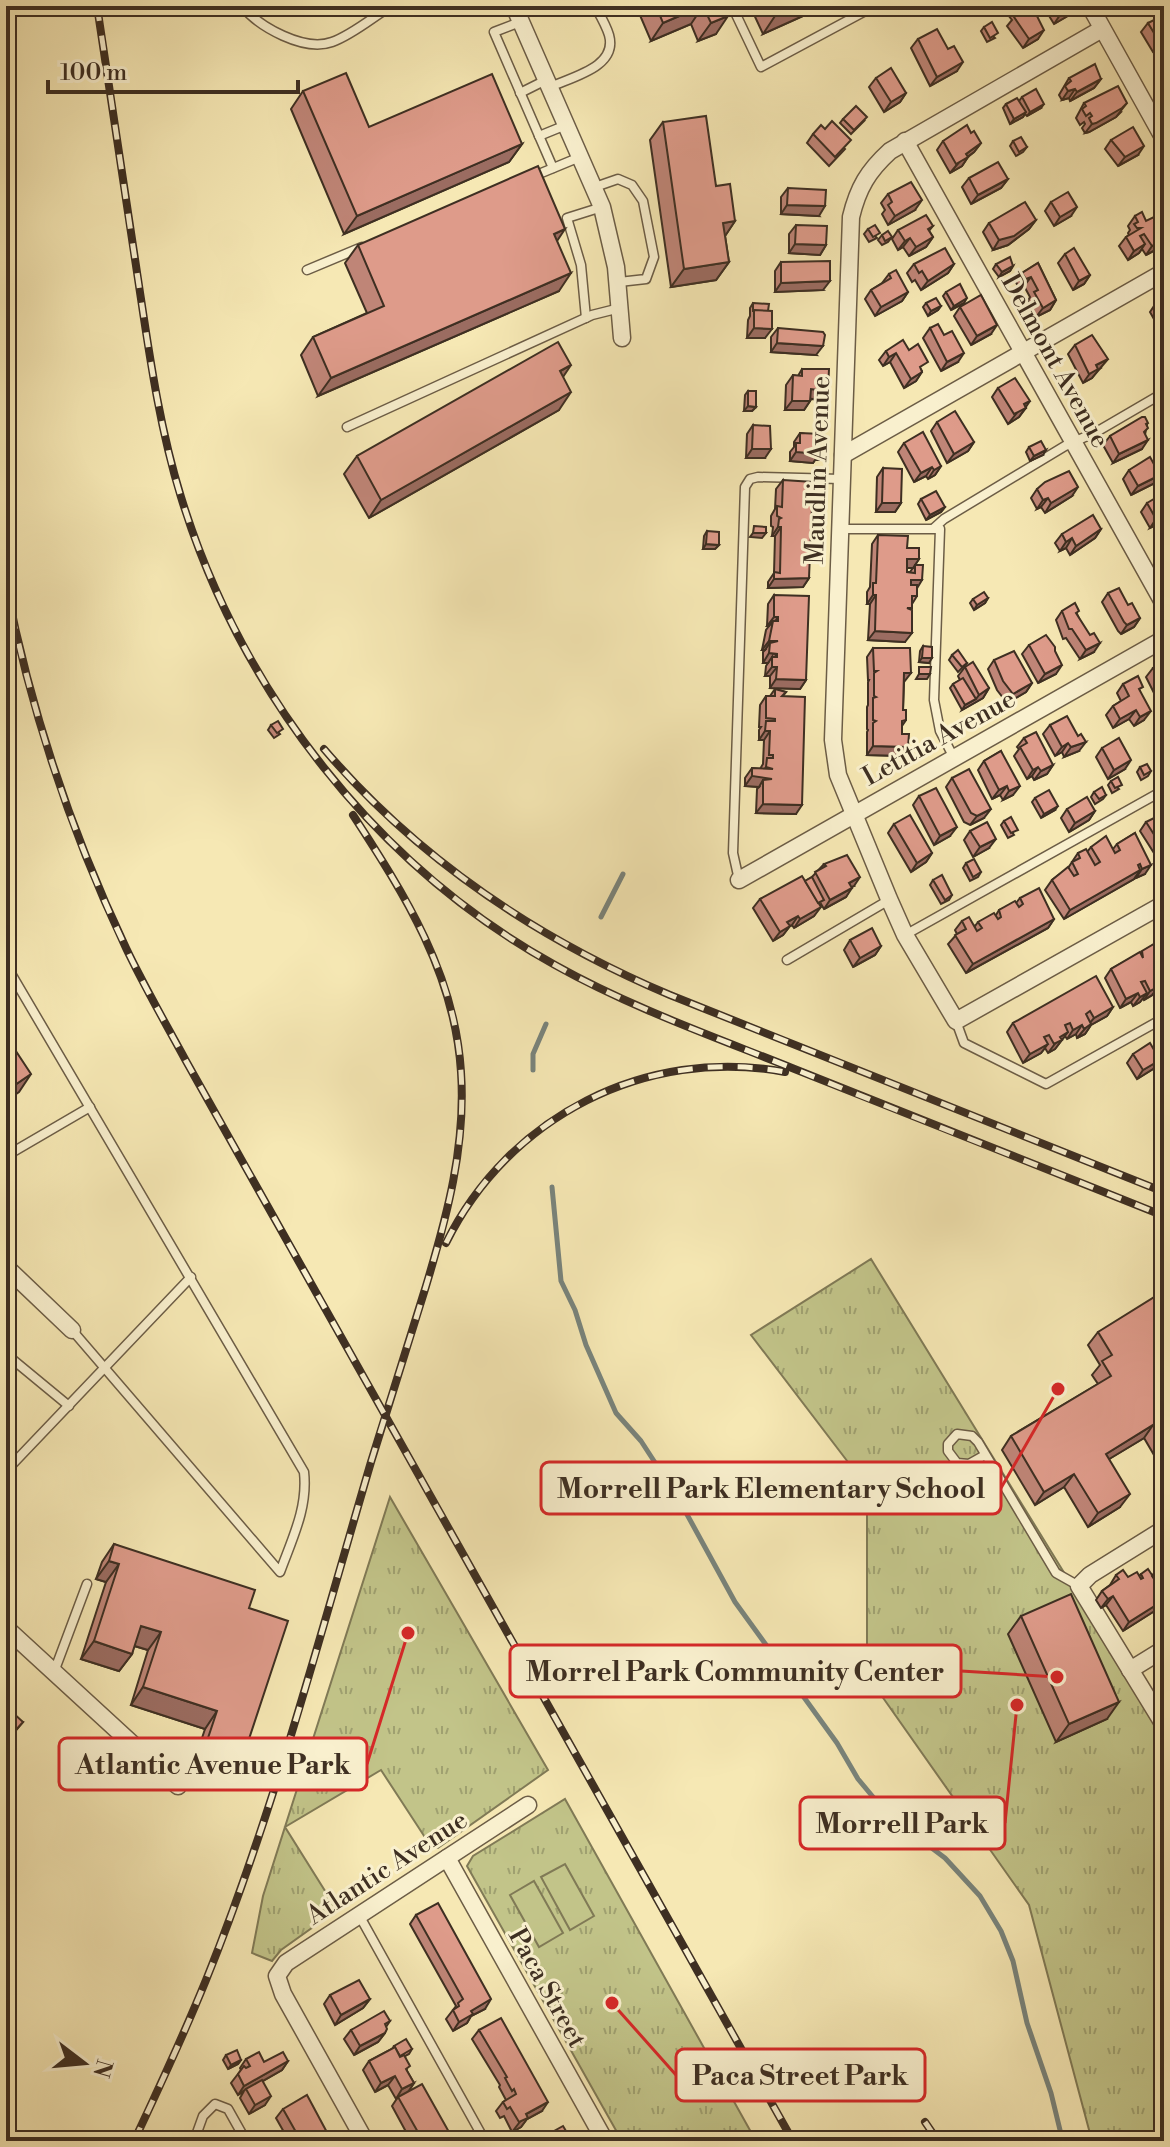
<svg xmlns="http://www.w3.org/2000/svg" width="1170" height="2147" viewBox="0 0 1170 2147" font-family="'Libre Bodoni',serif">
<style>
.grass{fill:url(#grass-tufts);stroke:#807a56;stroke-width:2}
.garden{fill:#c2c489;stroke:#807a56;stroke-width:2}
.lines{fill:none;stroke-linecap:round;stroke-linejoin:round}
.stream{stroke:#79847c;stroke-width:5}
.service-casing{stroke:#6c5d46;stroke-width:11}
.minor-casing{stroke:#6c5d46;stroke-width:19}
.service{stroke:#f9f0ce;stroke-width:8}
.minor{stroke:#f9f0ce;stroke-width:16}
.rail-casing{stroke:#3e2f22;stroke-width:8}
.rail{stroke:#f9f0ce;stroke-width:5;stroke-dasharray:15;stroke-linecap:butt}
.wall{fill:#bf8577;stroke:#3e2f22;stroke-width:2}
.shaded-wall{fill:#9b6c61;stroke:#3e2f22;stroke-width:2}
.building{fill:#de9b8a;stroke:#3e2f22;stroke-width:2}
.labels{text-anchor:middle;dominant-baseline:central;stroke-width:6;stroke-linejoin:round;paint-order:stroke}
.street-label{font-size:26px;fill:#3e2f22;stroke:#f9f0ce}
.leader{fill:none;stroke:#d62828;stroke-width:3}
.callout-dot{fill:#d62828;stroke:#f9f0ce;stroke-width:3}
.callout{fill:#f9f0ce;stroke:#d62828;stroke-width:3}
.callout-label{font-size:28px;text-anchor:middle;font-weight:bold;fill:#3e2f22}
</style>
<defs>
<pattern id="grass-tufts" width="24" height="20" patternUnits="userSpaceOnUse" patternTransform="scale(2)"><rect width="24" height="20" fill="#c2c489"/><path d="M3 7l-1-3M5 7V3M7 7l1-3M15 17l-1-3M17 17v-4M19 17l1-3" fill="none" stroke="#9fa070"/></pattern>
</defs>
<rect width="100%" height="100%" fill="#f6e8b4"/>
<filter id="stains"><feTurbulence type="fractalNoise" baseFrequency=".0025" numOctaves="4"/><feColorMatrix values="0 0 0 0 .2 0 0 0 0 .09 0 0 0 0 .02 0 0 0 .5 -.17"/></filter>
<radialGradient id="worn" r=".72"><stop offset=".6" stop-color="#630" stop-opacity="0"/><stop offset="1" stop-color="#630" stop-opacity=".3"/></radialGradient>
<g class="grass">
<path d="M 871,1259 L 1164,1735 L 1164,2141 L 1092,2141 L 1029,1905 L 867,1675 L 867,1487 L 751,1335 Z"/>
<path d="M 390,1497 L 548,1770 L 438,1848 L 430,1845 L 381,1770 L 285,1827 L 337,1910 L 281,1950 L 272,1961 L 252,1953 L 263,1896 Z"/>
<path d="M 565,1799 L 756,2141 L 622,2141 L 467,1866 L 473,1856 Z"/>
</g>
<g class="garden">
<path d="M 565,1864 L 594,1916 L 570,1930 L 541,1877 Z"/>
<path d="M 534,1881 L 563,1933 L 539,1947 L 510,1895 Z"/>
</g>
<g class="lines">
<g class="stream">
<path d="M 601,917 L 623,874"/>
<path d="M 533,1070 L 533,1054 L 546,1024"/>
<path d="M 552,1187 L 561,1281 L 575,1310 L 586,1345 L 616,1413 L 641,1441 L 678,1498 L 735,1602 L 837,1743 L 858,1779 L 888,1815 L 945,1858 L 980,1896 L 1001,1931 L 1013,1961 L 1027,2023 L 1051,2093 L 1060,2130"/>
</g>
<defs>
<g id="service">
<path d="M 242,6 C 259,27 304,52 332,42 C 352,35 373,17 391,6"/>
<path d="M 732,6 L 761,67 L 871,8"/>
<path d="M 520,22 L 494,32 L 553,168"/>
<path d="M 550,87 C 572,77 618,67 609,35 C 606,25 600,15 595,6"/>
<path d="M 520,93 L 546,80"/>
<path d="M 539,136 L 566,125"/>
<path d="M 534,176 L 580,157"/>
<path d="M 595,187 L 618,179 L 632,185 L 643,201 L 654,257 L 646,279 L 619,282"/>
<path d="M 307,270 L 362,247"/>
<path d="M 586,318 L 581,265 L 567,218 L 602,207"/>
<path d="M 347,427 L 592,315 L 620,308"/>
<path d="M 934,528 L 944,519 L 1065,446 L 1098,431 L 1158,396 L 1164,398"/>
<path d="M 839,529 L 940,529 L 934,700 L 940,731 L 954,758"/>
<path d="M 739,880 L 733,853 L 745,487 L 750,479 L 758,477 L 841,479"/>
<path d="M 905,935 L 1164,790"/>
<path d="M 787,960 L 889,900"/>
<path d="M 6,965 L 304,1472 C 308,1508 292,1539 280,1572 L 72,1330"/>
<path d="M 956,1021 L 964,1043 L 1046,1084 L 1164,1018"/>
<path d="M 6,1156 L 90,1107"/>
<path d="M 6,1354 L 69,1406"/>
<path d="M 985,1455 L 969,1464 L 957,1463 L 948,1451 L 948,1444 L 957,1434 L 972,1436 L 978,1442 L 1056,1573 L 1079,1586"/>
<path d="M 6,1471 L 191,1277"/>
<path d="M 54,1672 L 87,1584"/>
<path d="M 359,1915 L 485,2141"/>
<path d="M 194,2141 L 203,2116 L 215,2104 L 228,2109 L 246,2141"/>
</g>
<g id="minor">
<path d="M 514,6 L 602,207 L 616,267 L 622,338"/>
<path d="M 1090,6 L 1164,139"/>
<path d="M 1102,29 L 890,151 C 868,171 858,188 851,217 L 833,740 L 838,775 L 889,899 L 905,935 L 956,1021 L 1164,904"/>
<path d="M 905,141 L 1164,604"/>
<path d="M 843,455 L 1164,272"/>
<path d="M 739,880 L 1164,639"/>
<path d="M 6,1267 L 72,1330"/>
<path d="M 1164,1529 L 1090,1575 L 1079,1586 L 1164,1725"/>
<path d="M 6,1628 L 178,1786"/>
<path d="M 1130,1670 L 1164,1649"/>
<path d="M 447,1858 L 605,2141"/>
<path d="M 365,2141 L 283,1994 L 277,1976 L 286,1963 L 528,1805"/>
</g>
</defs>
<use href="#service" class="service-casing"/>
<use href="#minor" class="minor-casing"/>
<use href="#service" class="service"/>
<use href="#minor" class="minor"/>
<defs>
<g id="rail">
<path d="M 97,6 C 111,97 124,188 138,279 C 149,352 159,426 181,497 C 241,692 376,866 555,965 C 630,1007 712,1036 792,1068 C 915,1118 1040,1166 1164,1216"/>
<path d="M 6,585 C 31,712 71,832 126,948 C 144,986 166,1024 186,1061 L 793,2141"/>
<path d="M 324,749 C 418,859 538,939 670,995 L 1164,1192"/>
<path d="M 446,1243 C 508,1117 646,1046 785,1072"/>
<path d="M 925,2122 L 938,2141"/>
<path d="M 134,2141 C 159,2088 184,2034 206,1980 C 274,1812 320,1635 371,1462 C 389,1403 408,1345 426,1286 C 447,1216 466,1146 461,1072 C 455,974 405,895 353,815"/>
</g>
</defs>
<use href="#rail" class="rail-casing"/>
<use href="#rail" class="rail"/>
</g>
<g class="wall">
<path d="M 636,6 L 724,6 L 716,34 L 698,41 L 691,24 L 651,41 Z"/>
<path d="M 750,6 L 825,6 L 763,34 Z"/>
<path d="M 1015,6 L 1026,9 L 1032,6 L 1038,39 L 1023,48 L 1007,26 L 1012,20 L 1008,15 Z"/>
<path d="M 1043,6 L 1077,6 L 1071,14 L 1054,24 Z"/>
<path d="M 1148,23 L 1164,47 L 1153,52 L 1141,32 Z"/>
<path d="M 984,27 L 995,38 L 987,42 L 981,31 Z"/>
<path d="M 918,39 L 948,49 L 957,71 L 930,86 L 911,48 Z"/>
<path d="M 1164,61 L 1164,73 L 1160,67 Z"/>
<path d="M 876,78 L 906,93 L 900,102 L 884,112 L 869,87 Z"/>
<path d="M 1069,78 L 1101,79 L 1094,88 L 1070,101 L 1069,98 L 1062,100 L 1059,95 Z"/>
<path d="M 303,91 L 369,127 L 522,144 L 509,162 L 344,234 L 291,109 Z"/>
<path d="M 1022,97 L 1041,108 L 1027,116 L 1025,114 L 1023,117 L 1010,124 L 1003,108 L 1006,104 L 1019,101 Z"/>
<path d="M 1084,103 L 1121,112 L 1116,117 L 1089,132 L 1085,133 L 1082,128 L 1085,124 L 1084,122 L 1080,125 L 1076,118 Z"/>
<path d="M 843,119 L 864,121 L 851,134 L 840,123 Z"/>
<path d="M 663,122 L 715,184 L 735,221 L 725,236 L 729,262 L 716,280 L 671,287 L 650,140 Z"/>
<path d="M 825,129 L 845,149 L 829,166 L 807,143 L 813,134 Z"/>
<path d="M 971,133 L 981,143 L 974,152 L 968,157 L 962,166 L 950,173 L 937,150 L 943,141 Z"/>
<path d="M 1111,140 L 1138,155 L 1118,166 L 1105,149 Z"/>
<path d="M 1013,141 L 1027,147 L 1023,152 L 1016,156 L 1010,146 Z"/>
<path d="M 969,178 L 1008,179 L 1001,188 L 971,204 L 962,187 Z"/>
<path d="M 788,188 L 819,216 L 781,214 L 781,197 Z"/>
<path d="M 888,194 L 915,210 L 888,225 L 882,214 L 885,210 L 881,203 Z"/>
<path d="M 1164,201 L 1164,212 L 1160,207 Z"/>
<path d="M 1051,202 L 1071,216 L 1054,226 L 1045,211 Z"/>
<path d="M 1135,216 L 1159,248 L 1146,255 L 1142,249 L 1139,253 L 1128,260 L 1119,246 L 1126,237 L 1129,235 L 1128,233 L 1130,230 L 1128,226 Z"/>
<path d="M 1036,220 L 1029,229 L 1008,245 L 993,250 L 983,232 L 989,223 Z"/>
<path d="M 796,225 L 826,245 L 820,255 L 789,253 L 789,234 Z"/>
<path d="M 933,226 L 929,231 L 933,237 L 926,247 L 909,256 L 903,247 L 898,250 L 892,239 L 898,230 Z"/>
<path d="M 868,229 L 877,238 L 869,242 L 864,234 Z"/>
<path d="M 882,235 L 892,237 L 888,242 L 882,245 L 878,240 Z"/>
<path d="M 557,241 L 559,291 L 318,396 L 301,355 L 313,337 L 367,313 L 345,263 L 358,245 Z"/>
<path d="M 1065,254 L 1090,275 L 1084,284 L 1073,290 L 1058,263 Z"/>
<path d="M 781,262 L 823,290 L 775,292 L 775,271 Z"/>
<path d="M 1038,263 L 1056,300 L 1050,310 L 1036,317 L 1028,301 L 1030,297 L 1024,286 L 1019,289 L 1016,282 L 1022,273 Z"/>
<path d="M 914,264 L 954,264 L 948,273 L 921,290 L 915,280 L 912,282 L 907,273 Z"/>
<path d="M 996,264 L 1013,266 L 1010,271 L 999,277 L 993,269 Z"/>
<path d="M 889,274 L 908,292 L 902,301 L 875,316 L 865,299 L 871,290 L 882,283 Z"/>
<path d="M 946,292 L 964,303 L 951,310 L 943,296 Z"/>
<path d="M 1164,297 L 1164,337 L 1150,312 L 1156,303 Z"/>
<path d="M 753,303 L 768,311 L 765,338 L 747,338 L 748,320 L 750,316 L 750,308 Z"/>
<path d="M 926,303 L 941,306 L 938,310 L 928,316 L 923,307 Z"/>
<path d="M 960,307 L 991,334 L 971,345 L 954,316 Z"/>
<path d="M 778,328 L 816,355 L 771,352 L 771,337 Z"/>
<path d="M 930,328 L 958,362 L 941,371 L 923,338 Z"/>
<path d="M 1075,345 L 1101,368 L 1098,370 L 1092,378 L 1083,383 L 1068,354 Z"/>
<path d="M 909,350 L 922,371 L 916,381 L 904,388 L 890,362 L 883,366 L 879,360 L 886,351 Z"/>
<path d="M 802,369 L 828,391 L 821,400 L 810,399 L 810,401 L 804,410 L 785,410 L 786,385 L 793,375 L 798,376 Z"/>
<path d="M 563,377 L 559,410 L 369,518 L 344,474 L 357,456 Z"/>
<path d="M 998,388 L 1026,408 L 1019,417 L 1008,424 L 992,397 Z"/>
<path d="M 748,391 L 756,407 L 752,411 L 744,411 L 745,395 Z"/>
<path d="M 937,422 L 974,442 L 968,451 L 947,463 L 931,431 Z"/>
<path d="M 753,425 L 765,458 L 746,458 L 747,434 Z"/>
<path d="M 1147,425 L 1142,449 L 1113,463 L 1103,445 L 1110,436 Z"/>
<path d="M 800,433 L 821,437 L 825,451 L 819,460 L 815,460 L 813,463 L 790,461 L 790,452 L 794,447 L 794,442 Z"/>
<path d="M 904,443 L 941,466 L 935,475 L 928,479 L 926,476 L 914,482 L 898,452 Z"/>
<path d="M 1029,447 L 1043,455 L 1030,461 L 1026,452 Z"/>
<path d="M 883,468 L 901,503 L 895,512 L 876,512 L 877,477 Z"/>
<path d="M 1129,470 L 1160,475 L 1153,484 L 1131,495 L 1123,479 Z"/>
<path d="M 783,480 L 809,578 L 803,587 L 768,588 L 768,582 L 774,573 L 775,536 L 772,536 L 773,527 L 771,526 L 771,516 L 775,509 L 776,489 Z"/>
<path d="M 1037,489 L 1072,496 L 1045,513 L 1041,507 L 1037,509 L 1031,498 Z"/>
<path d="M 921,499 L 945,507 L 941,512 L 926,520 L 918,504 Z"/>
<path d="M 1147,503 L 1164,521 L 1150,528 L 1141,512 Z"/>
<path d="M 1101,529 L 1095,538 L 1070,555 L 1066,548 L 1060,551 L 1055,543 L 1062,534 Z"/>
<path d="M 707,531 L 719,545 L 715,549 L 703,549 L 704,536 Z"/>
<path d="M 1164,534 L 1164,547 L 1160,549 L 1156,541 L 1159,537 Z"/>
<path d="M 878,535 L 907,548 L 919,559 L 913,568 L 907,568 L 907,572 L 910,572 L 915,565 L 917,596 L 912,604 L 905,642 L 868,640 L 870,604 L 867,604 L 867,592 L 870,587 L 872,544 Z"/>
<path d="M 1108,593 L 1128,605 L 1140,618 L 1134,627 L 1121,634 L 1118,631 L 1102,602 Z"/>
<path d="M 774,595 L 806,680 L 800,689 L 770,688 L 770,676 L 765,676 L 766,666 L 768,663 L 763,663 L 763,652 L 765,650 L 762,650 L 766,630 L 769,626 L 767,626 L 768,604 Z"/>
<path d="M 988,598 L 985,603 L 974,610 L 970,603 L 973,599 Z"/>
<path d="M 1062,611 L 1077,614 L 1094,652 L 1080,659 L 1066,638 L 1063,639 L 1056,620 Z"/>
<path d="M 1029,645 L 1055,651 L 1056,674 L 1038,683 L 1022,654 Z"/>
<path d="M 923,646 L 929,663 L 919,662 L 920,651 Z"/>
<path d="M 873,648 L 904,682 L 903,710 L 906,720 L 902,726 L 902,756 L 867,755 L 867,732 L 868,730 L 867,729 L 867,707 L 868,705 L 868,682 L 869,680 L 868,680 L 867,657 Z"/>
<path d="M 952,655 L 967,663 L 958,672 L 949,660 Z"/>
<path d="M 994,660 L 1032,683 L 1026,692 L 1007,703 L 997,690 L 988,669 Z"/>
<path d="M 1164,662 L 1164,696 L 1157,699 L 1146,677 L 1153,668 Z"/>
<path d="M 965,667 L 989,688 L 983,698 L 962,710 L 950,688 L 953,684 L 960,680 L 958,676 Z"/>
<path d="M 1123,684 L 1140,691 L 1144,720 L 1134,726 L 1129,719 L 1113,728 L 1106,715 L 1113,706 L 1121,701 L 1117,693 Z"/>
<path d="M 775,689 L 786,692 L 783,696 L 796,814 L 756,813 L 757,789 L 759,787 L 745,786 L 745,778 L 752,768 L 760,769 L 763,764 L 764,740 L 759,740 L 759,730 L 761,727 L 759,727 L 760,705 L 766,696 L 770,696 Z"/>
<path d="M 271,725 L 280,734 L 274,738 L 268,730 Z"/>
<path d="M 1050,725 L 1079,751 L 1064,757 L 1062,752 L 1055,756 L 1043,734 Z"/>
<path d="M 1024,738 L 1053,765 L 1047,774 L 1034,780 L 1032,776 L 1027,779 L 1014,756 L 1019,749 L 1017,747 Z"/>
<path d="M 1102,748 L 1125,769 L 1108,779 L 1096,757 Z"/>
<path d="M 1001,751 L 1013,795 L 1003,800 L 1000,795 L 992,799 L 978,770 L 984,761 Z"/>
<path d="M 1164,753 L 1164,767 L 1161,768 L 1157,760 L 1161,755 Z"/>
<path d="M 1140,767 L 1151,771 L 1148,776 L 1141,780 L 1137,772 Z"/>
<path d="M 952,778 L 984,818 L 970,825 L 964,822 L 946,787 Z"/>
<path d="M 1111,781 L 1119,789 L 1112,793 L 1108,785 Z"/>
<path d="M 1094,792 L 1106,795 L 1103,799 L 1095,804 L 1091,797 Z"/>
<path d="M 919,796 L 950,836 L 934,845 L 913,805 Z"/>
<path d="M 1035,798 L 1055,810 L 1041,818 L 1032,802 Z"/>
<path d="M 1067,809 L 1095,811 L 1089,820 L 1069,832 L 1061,818 Z"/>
<path d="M 1004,821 L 1014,835 L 1008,838 L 1001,825 Z"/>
<path d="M 1146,822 L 1164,828 L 1164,862 L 1161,864 L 1140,831 Z"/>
<path d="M 894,824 L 932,853 L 926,862 L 911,872 L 888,833 Z"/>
<path d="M 970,831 L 989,848 L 973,857 L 964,840 Z"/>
<path d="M 1135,833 L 1145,874 L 1136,878 L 1135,877 L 1134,879 L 1064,919 L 1045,890 L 1052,880 L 1068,868 L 1078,853 L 1087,852 L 1091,847 L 1113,849 L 1117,844 Z"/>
<path d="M 966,863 L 981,872 L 978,877 L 970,881 L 963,868 Z"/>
<path d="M 824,864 L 854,886 L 851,887 L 846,897 L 824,909 L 821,904 L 814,916 L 794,928 L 792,925 L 790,926 L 783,935 L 773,941 L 753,908 L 760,899 L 805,881 L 812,877 Z"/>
<path d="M 933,880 L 952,895 L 949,900 L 941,904 L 930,885 Z"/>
<path d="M 1020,898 L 1054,919 L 1048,928 L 966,973 L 948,944 L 957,934 L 955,930 L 962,921 L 975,926 L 978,922 L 996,915 L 999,910 L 1016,903 Z"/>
<path d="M 1164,938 L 1164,986 L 1161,990 L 1144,1000 L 1143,998 L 1140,1002 L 1133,1006 L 1131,1002 L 1120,1008 L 1105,978 L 1111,969 L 1140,953 Z"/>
<path d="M 850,940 L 881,946 L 875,955 L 853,967 L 844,950 Z"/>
<path d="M 1113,1007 L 1107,1016 L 1091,1025 L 1085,1034 L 1077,1038 L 1076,1034 L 1067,1039 L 1065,1036 L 1055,1049 L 1048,1053 L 1045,1048 L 1041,1053 L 1023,1063 L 1007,1032 L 1013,1023 Z"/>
<path d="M 1133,1054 L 1160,1060 L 1153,1069 L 1137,1079 L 1127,1063 Z"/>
<path d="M 1164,1310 L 1164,1472 L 1144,1438 L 1109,1459 L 1120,1507 L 1088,1527 L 1064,1487 L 1035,1505 L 1002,1450 L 1011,1436 L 1098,1384 L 1092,1375 L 1100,1365 L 1088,1345 L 1098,1332 Z"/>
<path d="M 114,1544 L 249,1608 L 244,1754 L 232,1771 L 195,1759 L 205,1729 L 131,1705 L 148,1650 L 134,1646 L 132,1654 L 119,1671 L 81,1659 L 106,1582 L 96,1579 L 102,1562 Z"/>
<path d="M 1164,1562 L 1164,1605 L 1123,1631 L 1106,1605 L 1101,1608 L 1096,1600 L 1102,1591 L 1110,1585 L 1116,1575 L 1128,1577 L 1139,1576 L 1141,1574 L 1152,1576 L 1160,1564 Z"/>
<path d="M 1021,1616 L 1107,1719 L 1056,1742 L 1008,1634 Z"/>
<path d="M 1164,1686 L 1164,1698 L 1160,1692 Z"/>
<path d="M 6,1717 L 23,1722 L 12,1735 L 6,1730 Z"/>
<path d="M 416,1915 L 485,2009 L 471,2016 L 467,2023 L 453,2031 L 446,2019 L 456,2006 L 410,1924 Z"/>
<path d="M 330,1995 L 370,1999 L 363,2008 L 335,2025 L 324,2004 Z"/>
<path d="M 390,2021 L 386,2027 L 385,2033 L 378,2042 L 354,2055 L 344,2039 L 351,2030 Z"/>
<path d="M 479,2030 L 542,2111 L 527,2119 L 521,2127 L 512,2132 L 504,2116 L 500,2118 L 496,2111 L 503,2102 L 506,2100 L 499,2087 L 500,2085 L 472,2039 Z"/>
<path d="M 394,2046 L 412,2049 L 409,2054 L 405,2056 L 407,2071 L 414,2083 L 408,2092 L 396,2099 L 388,2085 L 375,2092 L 363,2070 L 369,2061 L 392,2049 Z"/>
<path d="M 226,2055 L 241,2060 L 238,2064 L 228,2069 L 223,2060 Z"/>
<path d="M 246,2059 L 264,2062 L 288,2061 L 282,2070 L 263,2081 L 265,2105 L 249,2114 L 240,2098 L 244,2091 L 238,2095 L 231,2083 L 241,2070 L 240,2068 Z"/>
<path d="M 398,2097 L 454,2141 L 411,2141 L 392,2106 Z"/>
<path d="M 283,2109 L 330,2138 L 328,2141 L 289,2141 L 276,2118 Z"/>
</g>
<g class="shaded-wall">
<path d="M 703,6 L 691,24 L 651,41 L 663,23 Z"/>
<path d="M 798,6 L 825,6 L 763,34 L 775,16 Z"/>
<path d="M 1077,6 L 1071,14 L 1054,24 L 1060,15 Z"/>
<path d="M 728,16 L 716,34 L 698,41 L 711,23 Z"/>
<path d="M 1044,30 L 1038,39 L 1023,48 L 1029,39 Z"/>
<path d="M 1164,41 L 1164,47 L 1153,52 L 1160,43 Z"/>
<path d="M 963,62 L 957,71 L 930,86 L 937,77 Z"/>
<path d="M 1101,79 L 1094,88 L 1070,101 L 1077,92 Z"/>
<path d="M 1075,89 L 1069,98 L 1062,100 L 1068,91 Z"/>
<path d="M 906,93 L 900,102 L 884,112 L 891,102 Z"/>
<path d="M 1127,103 L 1116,117 L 1089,132 L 1085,133 L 1092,124 Z"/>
<path d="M 1044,104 L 1041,108 L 1027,116 L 1030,112 Z"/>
<path d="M 1026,112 L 1023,117 L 1010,124 L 1014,119 Z"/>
<path d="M 981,143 L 974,152 L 963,160 L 968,157 L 962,166 L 950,173 L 966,154 Z"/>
<path d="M 522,144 L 509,162 L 344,234 L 357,216 Z"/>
<path d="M 1144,146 L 1138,155 L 1118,166 L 1125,157 Z"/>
<path d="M 1008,179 L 1001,188 L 971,204 L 978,195 Z"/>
<path d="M 922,200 L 915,210 L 888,225 L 895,216 Z"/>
<path d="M 787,205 L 825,206 L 819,216 L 781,214 Z"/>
<path d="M 1077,207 L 1071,216 L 1054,226 L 1060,217 Z"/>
<path d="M 1036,220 L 1029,229 L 1008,245 L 993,250 L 999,240 Z"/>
<path d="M 735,221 L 723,239 L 723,223 Z"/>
<path d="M 565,229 L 553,247 L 554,234 Z"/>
<path d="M 933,237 L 926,247 L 909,256 L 916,247 Z"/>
<path d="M 910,238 L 903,247 L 898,250 L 905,241 Z"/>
<path d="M 1164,239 L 1159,248 L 1146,255 L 1152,246 Z"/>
<path d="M 795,244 L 826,245 L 820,255 L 789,253 Z"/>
<path d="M 1145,244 L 1139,253 L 1128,260 L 1134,251 Z"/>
<path d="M 729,262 L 716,280 L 671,287 L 684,269 Z"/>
<path d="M 954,264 L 948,273 L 921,290 L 928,281 Z"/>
<path d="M 1013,266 L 1010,271 L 999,277 L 1002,272 Z"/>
<path d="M 571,273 L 559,291 L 318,396 L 331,378 Z"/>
<path d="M 1090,275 L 1084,284 L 1073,290 L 1079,281 Z"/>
<path d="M 1031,277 L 1024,286 L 1019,289 L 1026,279 Z"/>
<path d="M 830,281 L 823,290 L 775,292 L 781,283 Z"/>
<path d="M 908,292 L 902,301 L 875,316 L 881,307 Z"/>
<path d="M 967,298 L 964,303 L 951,310 L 954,306 Z"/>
<path d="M 1056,300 L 1050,310 L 1036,317 L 1043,308 Z"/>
<path d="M 941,306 L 938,310 L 928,316 L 931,311 Z"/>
<path d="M 997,325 L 991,334 L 971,345 L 977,336 Z"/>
<path d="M 754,328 L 772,329 L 765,338 L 747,338 Z"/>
<path d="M 777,343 L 823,346 L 816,355 L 771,352 Z"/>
<path d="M 896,353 L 890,362 L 883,366 L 889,357 Z"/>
<path d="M 964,353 L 958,362 L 941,371 L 947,362 Z"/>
<path d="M 1108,359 L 1092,378 L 1083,383 L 1096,365 Z"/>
<path d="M 571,365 L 559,383 L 560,371 Z"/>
<path d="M 922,372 L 916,381 L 904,388 L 911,379 Z"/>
<path d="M 811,389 L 828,391 L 821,400 L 805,398 Z"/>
<path d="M 571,392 L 559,410 L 369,518 L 381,500 Z"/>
<path d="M 792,401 L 810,401 L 804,410 L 785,410 Z"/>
<path d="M 1030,401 L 1019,417 L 1008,424 L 1024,404 Z"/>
<path d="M 748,406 L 756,407 L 752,411 L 744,411 Z"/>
<path d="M 1148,440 L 1142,449 L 1113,463 L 1119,454 Z"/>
<path d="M 974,442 L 968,451 L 947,463 L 954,454 Z"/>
<path d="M 752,449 L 771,449 L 765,458 L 746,458 Z"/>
<path d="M 1046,450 L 1043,455 L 1030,461 L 1034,456 Z"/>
<path d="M 825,451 L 819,460 L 815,460 L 813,463 L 790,461 L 796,452 Z"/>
<path d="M 941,466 L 935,475 L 928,479 L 934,470 Z"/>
<path d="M 932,467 L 926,476 L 914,482 L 921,473 Z"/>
<path d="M 1160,475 L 1153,484 L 1131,495 L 1138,486 Z"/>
<path d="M 1078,487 L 1072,496 L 1045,513 L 1051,503 Z"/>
<path d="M 1048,498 L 1041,507 L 1037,509 L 1043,500 Z"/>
<path d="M 882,503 L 901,503 L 895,512 L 876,512 Z"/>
<path d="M 945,507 L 941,512 L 926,520 L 930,515 Z"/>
<path d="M 1164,515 L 1164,521 L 1150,528 L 1156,519 Z"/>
<path d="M 778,527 L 781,527 L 775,536 L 772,536 Z"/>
<path d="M 1101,529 L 1095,538 L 1070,555 L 1076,546 Z"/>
<path d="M 753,533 L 766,533 L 762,538 L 750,537 Z"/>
<path d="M 1072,538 L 1066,548 L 1060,551 L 1066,542 Z"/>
<path d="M 706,544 L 719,545 L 715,549 L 703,549 Z"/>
<path d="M 907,559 L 919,559 L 913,568 L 901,568 Z"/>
<path d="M 809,578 L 803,587 L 768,588 L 774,579 Z"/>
<path d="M 911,580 L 922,580 L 916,590 L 905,589 Z"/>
<path d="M 873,595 L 876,595 L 870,604 L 867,604 Z"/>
<path d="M 988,598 L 985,603 L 974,610 L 977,605 Z"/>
<path d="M 774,617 L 778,617 L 772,626 L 773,621 L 769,626 L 767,626 Z"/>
<path d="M 1140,618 L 1134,627 L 1121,634 L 1127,625 Z"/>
<path d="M 875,631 L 912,633 L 905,642 L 868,640 Z"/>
<path d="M 769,641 L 778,641 L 770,643 L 765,650 L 762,650 Z"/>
<path d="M 1100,643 L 1094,652 L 1080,659 L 1086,650 Z"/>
<path d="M 769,653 L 777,654 L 772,661 L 772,657 L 768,663 L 763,663 Z"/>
<path d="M 922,658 L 932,658 L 929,663 L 919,662 Z"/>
<path d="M 1062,665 L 1056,674 L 1038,683 L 1045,674 Z"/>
<path d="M 772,667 L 777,667 L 770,676 L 765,676 Z"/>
<path d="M 904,673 L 911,673 L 904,682 L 897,682 Z"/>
<path d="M 919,674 L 930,674 L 927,679 L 916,679 Z"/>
<path d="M 776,679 L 806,680 L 800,689 L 770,688 Z"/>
<path d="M 1032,683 L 1026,692 L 1007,703 L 1013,694 Z"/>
<path d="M 989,688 L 983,698 L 962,710 L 965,705 L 976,699 L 979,695 Z"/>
<path d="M 1163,690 L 1164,696 L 1157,699 Z"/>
<path d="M 1136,710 L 1129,719 L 1113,728 L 1120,719 Z"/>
<path d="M 1151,711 L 1144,720 L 1134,726 L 1140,717 Z"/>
<path d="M 765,731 L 770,731 L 764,740 L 759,740 Z"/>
<path d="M 1086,742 L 1079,751 L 1064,757 L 1071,747 Z"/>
<path d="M 1068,743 L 1062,752 L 1055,756 L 1062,747 Z"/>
<path d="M 873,746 L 908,747 L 902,756 L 867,755 Z"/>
<path d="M 1131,760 L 1125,769 L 1108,779 L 1114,770 Z"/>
<path d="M 1053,765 L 1047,774 L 1034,780 L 1041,771 Z"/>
<path d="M 766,767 L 773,769 L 772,779 L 763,780 L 759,787 L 745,786 L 752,776 L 760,776 Z"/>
<path d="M 1038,767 L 1032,776 L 1027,779 L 1033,770 Z"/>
<path d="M 1007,786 L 1000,795 L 992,799 L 999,790 Z"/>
<path d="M 1020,786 L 1013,795 L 1003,800 L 1009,791 Z"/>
<path d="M 763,804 L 802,805 L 796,814 L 756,813 Z"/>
<path d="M 1058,806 L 1055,810 L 1041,818 L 1044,814 Z"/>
<path d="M 991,809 L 984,818 L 970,825 L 977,816 Z"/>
<path d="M 1095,811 L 1089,820 L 1069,832 L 1075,823 Z"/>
<path d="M 957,827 L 950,836 L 934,845 L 940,836 Z"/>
<path d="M 996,839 L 989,848 L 973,857 L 980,847 Z"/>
<path d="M 932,853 L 926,862 L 911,872 L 917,863 Z"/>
<path d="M 1151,865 L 1145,874 L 1136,878 L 1142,869 Z"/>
<path d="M 1140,870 L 1134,879 L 1064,919 L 1070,910 Z"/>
<path d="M 860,877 L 854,886 L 842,892 L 849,883 Z"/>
<path d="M 852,888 L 846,897 L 824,909 L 830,900 Z"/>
<path d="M 821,907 L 814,916 L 794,928 L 800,919 Z"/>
<path d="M 798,916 L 792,925 L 781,931 L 787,922 Z"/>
<path d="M 1054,919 L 1048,928 L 966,973 L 973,964 Z"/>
<path d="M 790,926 L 783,935 L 773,941 L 780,932 Z"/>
<path d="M 881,946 L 875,955 L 853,967 L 860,958 Z"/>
<path d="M 1164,983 L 1164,986 L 1161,990 L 1154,994 L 1160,985 Z"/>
<path d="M 1159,986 L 1152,995 L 1144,1000 L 1150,991 Z"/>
<path d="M 1138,993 L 1131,1002 L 1120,1008 L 1126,999 Z"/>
<path d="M 1147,993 L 1140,1002 L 1133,1006 L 1140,997 Z"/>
<path d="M 1113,1007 L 1107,1016 L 1091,1025 L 1085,1034 L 1077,1038 L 1094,1018 Z"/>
<path d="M 1082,1025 L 1076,1034 L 1067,1039 L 1073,1030 Z"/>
<path d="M 1068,1032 L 1055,1049 L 1048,1053 L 1060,1037 Z"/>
<path d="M 1048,1044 L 1041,1053 L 1023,1063 L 1030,1054 Z"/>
<path d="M 1160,1060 L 1153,1069 L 1137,1079 L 1143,1070 Z"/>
<path d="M 31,1074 L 19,1092 L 6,1101 L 6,1091 Z"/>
<path d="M 1153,1425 L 1144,1438 L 1096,1467 L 1106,1454 Z"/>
<path d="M 1074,1474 L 1064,1487 L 1035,1505 L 1044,1492 Z"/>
<path d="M 1130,1494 L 1120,1507 L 1088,1527 L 1098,1513 Z"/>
<path d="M 109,1561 L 119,1564 L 106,1582 L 96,1579 Z"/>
<path d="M 1113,1596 L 1106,1605 L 1101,1608 L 1108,1599 Z"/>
<path d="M 1164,1600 L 1164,1605 L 1123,1631 L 1129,1622 Z"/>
<path d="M 141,1626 L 161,1632 L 148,1650 L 128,1644 Z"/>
<path d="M 94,1641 L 132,1654 L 119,1671 L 81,1659 Z"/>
<path d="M 143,1687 L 217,1711 L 205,1729 L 131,1705 Z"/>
<path d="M 1119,1702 L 1107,1719 L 1056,1742 L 1069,1724 Z"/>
<path d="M 207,1741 L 244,1754 L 232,1771 L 195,1759 Z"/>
<path d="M 370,1999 L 363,2008 L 335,2025 L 341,2015 Z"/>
<path d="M 491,1999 L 485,2009 L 471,2016 L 467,2023 L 453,2031 L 459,2022 L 471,2011 Z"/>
<path d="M 385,2033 L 378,2042 L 354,2055 L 360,2046 Z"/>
<path d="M 241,2060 L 238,2064 L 228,2069 L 231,2065 Z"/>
<path d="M 288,2061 L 282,2070 L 247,2090 L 246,2089 L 238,2095 L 244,2086 Z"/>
<path d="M 395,2076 L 388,2085 L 375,2092 L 381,2083 Z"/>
<path d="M 414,2083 L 408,2092 L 396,2099 L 402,2089 Z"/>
<path d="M 271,2096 L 265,2105 L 249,2114 L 255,2105 Z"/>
<path d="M 548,2102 L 542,2111 L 527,2119 L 521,2127 L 512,2132 L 526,2114 Z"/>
</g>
<g class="building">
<path d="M 656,6 L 702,6 L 663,23 Z"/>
<path d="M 703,6 L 724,6 L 728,16 L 711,23 Z"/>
<path d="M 770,6 L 798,6 L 775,16 Z"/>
<path d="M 1015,6 L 1024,6 L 1026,9 L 1032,6 L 1044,30 L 1029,39 L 1014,17 L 1019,13 Z"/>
<path d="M 1055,6 L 1076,6 L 1060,15 Z"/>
<path d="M 1164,15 L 1164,41 L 1160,43 L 1148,23 Z"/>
<path d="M 992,22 L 998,33 L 990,38 L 984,27 Z"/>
<path d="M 937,29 L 948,49 L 954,46 L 963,62 L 937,77 L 918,39 Z"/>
<path d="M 1095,64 L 1101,79 L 1077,92 L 1075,89 L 1068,91 L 1065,86 L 1071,81 L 1069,78 Z"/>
<path d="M 891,68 L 906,93 L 891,102 L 876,78 Z"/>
<path d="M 346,73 L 369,127 L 492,74 L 522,144 L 357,216 L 303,91 Z"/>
<path d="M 1118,86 L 1127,103 L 1122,108 L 1096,123 L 1092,124 L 1089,118 L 1092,116 L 1090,113 L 1086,116 L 1082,109 L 1086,106 L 1084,103 Z"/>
<path d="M 1036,89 L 1044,104 L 1030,112 L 1022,97 Z"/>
<path d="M 1017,98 L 1026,112 L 1014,119 L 1006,104 Z"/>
<path d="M 856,106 L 867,117 L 854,130 L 843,119 Z"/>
<path d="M 706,116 L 716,186 L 730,184 L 735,221 L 723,223 L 729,262 L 684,269 L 663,122 Z"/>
<path d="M 832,121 L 851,140 L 835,157 L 813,134 L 821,125 L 825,129 Z"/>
<path d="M 967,125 L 971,133 L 974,131 L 981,143 L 966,154 L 968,157 L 956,164 L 943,141 Z"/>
<path d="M 1133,127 L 1144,146 L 1125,157 L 1111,140 Z"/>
<path d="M 1021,137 L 1027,147 L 1019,152 L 1013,141 Z"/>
<path d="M 998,162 L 1008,179 L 978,195 L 969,178 Z"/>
<path d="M 538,166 L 565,229 L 554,234 L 571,273 L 331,378 L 313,337 L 384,306 L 358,245 Z"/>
<path d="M 911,182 L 922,200 L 895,216 L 888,205 L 892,202 L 888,194 Z"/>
<path d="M 788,188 L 826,190 L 825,206 L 787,205 Z"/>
<path d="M 1068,192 L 1077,207 L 1060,217 L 1051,202 Z"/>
<path d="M 1025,202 L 1036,220 L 1014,236 L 999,240 L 989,223 Z"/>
<path d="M 1142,212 L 1146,221 L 1156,216 L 1164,230 L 1164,239 L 1152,246 L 1144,234 L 1140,236 L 1145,244 L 1134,251 L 1126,237 L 1141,228 L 1137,228 L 1134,224 L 1138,222 L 1135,216 Z"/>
<path d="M 926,215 L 933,226 L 928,229 L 933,237 L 916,247 L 910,238 L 905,241 L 898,230 Z"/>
<path d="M 796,225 L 827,226 L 826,245 L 795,244 Z"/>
<path d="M 875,225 L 880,233 L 873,237 L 868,229 Z"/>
<path d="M 888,231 L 892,237 L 885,241 L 882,235 Z"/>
<path d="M 945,248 L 954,264 L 928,281 L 922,271 L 919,273 L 914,264 Z"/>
<path d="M 1074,248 L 1090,275 L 1079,281 L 1065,254 Z"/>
<path d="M 1010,257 L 1013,266 L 1002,272 L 996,264 Z"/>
<path d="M 830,261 L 830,281 L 781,283 L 781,262 Z"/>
<path d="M 1038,263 L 1056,300 L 1043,308 L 1034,292 L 1038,290 L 1031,277 L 1026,279 L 1022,273 Z"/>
<path d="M 896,270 L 908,292 L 881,307 L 871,290 L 891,278 L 889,274 Z"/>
<path d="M 960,284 L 967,298 L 954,306 L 946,292 Z"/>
<path d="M 981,295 L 997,325 L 977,336 L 960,307 Z"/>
<path d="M 1164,297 L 1164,316 L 1156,303 Z"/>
<path d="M 936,298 L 941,306 L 931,311 L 926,303 Z"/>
<path d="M 753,303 L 769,304 L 768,311 L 753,311 Z"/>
<path d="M 754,310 L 772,311 L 772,329 L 754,328 Z"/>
<path d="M 938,324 L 944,335 L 952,331 L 964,353 L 947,362 L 930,328 Z"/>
<path d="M 778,328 L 823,332 L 825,335 L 823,346 L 777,343 Z"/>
<path d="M 1092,335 L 1108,359 L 1096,365 L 1098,369 L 1089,374 L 1075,345 Z"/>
<path d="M 903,340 L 909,350 L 918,344 L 928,362 L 920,367 L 922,372 L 911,379 L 896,353 L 889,357 L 886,351 Z"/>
<path d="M 558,342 L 571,365 L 560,371 L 571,392 L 381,500 L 357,456 Z"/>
<path d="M 802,369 L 829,369 L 828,391 L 811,389 L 810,401 L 792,401 L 793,375 L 802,376 Z"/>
<path d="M 1015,378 L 1030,401 L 1024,404 L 1026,408 L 1014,414 L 998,388 Z"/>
<path d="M 748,391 L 756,391 L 756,407 L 748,406 Z"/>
<path d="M 955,411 L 974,442 L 954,454 L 937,422 Z"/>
<path d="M 1142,417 L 1145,417 L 1148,423 L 1146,424 L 1148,428 L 1144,432 L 1148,440 L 1119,454 L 1110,436 Z"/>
<path d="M 753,425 L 770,426 L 771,449 L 752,449 Z"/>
<path d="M 923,432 L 941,466 L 934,470 L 932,467 L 921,473 L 904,443 Z"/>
<path d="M 800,433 L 821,434 L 821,437 L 825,437 L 825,451 L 820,451 L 820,454 L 796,452 L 796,443 L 800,443 Z"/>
<path d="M 1041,441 L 1046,450 L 1034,456 L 1029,447 Z"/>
<path d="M 1150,457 L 1160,475 L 1138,486 L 1129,470 Z"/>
<path d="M 883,468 L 902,469 L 901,503 L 882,503 Z"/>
<path d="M 1069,471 L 1078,487 L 1051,503 L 1048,498 L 1043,500 L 1037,489 L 1045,482 Z"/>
<path d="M 783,480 L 813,482 L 809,578 L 774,579 L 774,572 L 780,573 L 781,527 L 778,527 L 779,519 L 781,518 L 777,516 L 777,506 L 782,507 Z"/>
<path d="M 936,491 L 945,507 L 930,515 L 921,499 Z"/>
<path d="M 1164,493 L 1164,515 L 1156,519 L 1147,503 Z"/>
<path d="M 1093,515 L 1101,529 L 1076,546 L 1072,538 L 1066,542 L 1062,534 Z"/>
<path d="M 754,526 L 766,527 L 766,533 L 753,533 Z"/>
<path d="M 707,531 L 719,532 L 719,545 L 706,544 Z"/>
<path d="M 1164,534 L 1164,545 L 1159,537 Z"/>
<path d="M 878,535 L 908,536 L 907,548 L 919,548 L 919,559 L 907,559 L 907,572 L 915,573 L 915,565 L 923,565 L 922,580 L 911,580 L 911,585 L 917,585 L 917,596 L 912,596 L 912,608 L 907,608 L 912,610 L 912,633 L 875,631 L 876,595 L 873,595 L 873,583 L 876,583 Z"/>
<path d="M 1119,588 L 1128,605 L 1132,603 L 1140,618 L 1127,625 L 1124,622 L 1108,593 Z"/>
<path d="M 984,592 L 988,598 L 977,605 L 973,599 Z"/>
<path d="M 774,595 L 809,596 L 806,680 L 776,679 L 777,667 L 772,667 L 772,657 L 777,657 L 777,654 L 769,653 L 770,643 L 778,641 L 769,641 L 773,621 L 778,621 L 778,617 L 774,617 Z"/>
<path d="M 1075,603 L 1079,611 L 1076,613 L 1090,635 L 1094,633 L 1100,643 L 1086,650 L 1072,629 L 1069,629 L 1062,611 Z"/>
<path d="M 1046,635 L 1055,647 L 1055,651 L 1062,665 L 1045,674 L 1029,645 Z"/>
<path d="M 923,646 L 932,647 L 932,658 L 922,658 Z"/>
<path d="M 873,648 L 910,648 L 911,673 L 904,673 L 903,710 L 906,710 L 906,720 L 902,721 L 902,734 L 909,734 L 908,747 L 873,746 L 873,723 L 876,721 L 873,720 L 873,698 L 876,697 L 874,696 L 874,673 L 877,671 L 874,671 Z"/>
<path d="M 958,650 L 967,663 L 962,667 L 952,655 Z"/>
<path d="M 1014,651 L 1032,683 L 1013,694 L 1003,681 L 994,660 Z"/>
<path d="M 973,662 L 989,688 L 979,695 L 965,667 Z"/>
<path d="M 1164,662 L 1164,690 L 1163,690 L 1153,668 Z"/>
<path d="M 919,667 L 931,667 L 930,674 L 919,674 Z"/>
<path d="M 1138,676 L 1143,687 L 1139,689 L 1151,711 L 1140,717 L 1136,710 L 1120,719 L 1113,706 L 1129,696 L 1123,684 Z"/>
<path d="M 963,678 L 976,699 L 965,705 L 953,684 Z"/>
<path d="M 775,689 L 786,692 L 782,696 L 805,697 L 802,805 L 763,804 L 763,780 L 772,779 L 752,776 L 752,768 L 773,769 L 766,767 L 767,758 L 773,758 L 773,755 L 769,755 L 770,731 L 765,731 L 766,721 L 775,721 L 775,719 L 766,718 L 766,696 L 775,696 Z"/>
<path d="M 1067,716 L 1078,736 L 1081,734 L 1086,742 L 1071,747 L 1068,743 L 1062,747 L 1050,725 Z"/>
<path d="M 278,721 L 283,729 L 277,733 L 271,725 Z"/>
<path d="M 1036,732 L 1053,765 L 1041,771 L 1038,767 L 1033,770 L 1020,747 L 1027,743 L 1024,738 Z"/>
<path d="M 1119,738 L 1131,760 L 1114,770 L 1102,748 Z"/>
<path d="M 1001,751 L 1020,786 L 1009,791 L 1007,786 L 999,790 L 984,761 Z"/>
<path d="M 1147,764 L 1151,771 L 1144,775 L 1140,767 Z"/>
<path d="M 969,769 L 991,809 L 977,816 L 971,813 L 952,778 Z"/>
<path d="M 1118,777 L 1122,785 L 1115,788 L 1111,781 Z"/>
<path d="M 1102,787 L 1106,795 L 1099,799 L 1094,792 Z"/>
<path d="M 936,788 L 957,827 L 940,836 L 919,796 Z"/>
<path d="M 1049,790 L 1058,806 L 1044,814 L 1035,798 Z"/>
<path d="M 1087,797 L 1095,811 L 1075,823 L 1067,809 Z"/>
<path d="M 910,815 L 932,853 L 917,863 L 894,824 Z"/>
<path d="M 1011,817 L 1018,830 L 1011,833 L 1004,821 Z"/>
<path d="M 1156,817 L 1164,831 L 1164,850 L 1146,822 Z"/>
<path d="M 987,822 L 996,839 L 980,847 L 970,831 Z"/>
<path d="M 1135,833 L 1151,865 L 1142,869 L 1140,864 L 1138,865 L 1140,870 L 1070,910 L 1052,880 L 1068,867 L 1074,876 L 1078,874 L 1072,862 L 1080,858 L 1078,853 L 1086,849 L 1095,865 L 1100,862 L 1091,847 L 1106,836 L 1115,853 L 1120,850 L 1117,844 Z"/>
<path d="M 847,855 L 860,877 L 849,883 L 852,888 L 830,900 L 815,872 L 826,866 L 824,864 Z"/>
<path d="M 974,859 L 981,872 L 973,877 L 966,863 Z"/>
<path d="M 942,875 L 952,895 L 945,900 L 933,880 Z"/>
<path d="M 802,876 L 821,907 L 800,919 L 798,916 L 787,922 L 790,926 L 780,932 L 760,899 Z"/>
<path d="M 812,877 L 824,900 L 818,903 L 805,881 Z"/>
<path d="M 1039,888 L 1054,919 L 973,964 L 955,935 L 966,929 L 962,921 L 969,917 L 977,931 L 982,928 L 978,922 L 994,913 L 998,919 L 1001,917 L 999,910 L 1015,901 L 1019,907 L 1023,904 L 1020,898 Z"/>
<path d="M 872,928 L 881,946 L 860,958 L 850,940 Z"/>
<path d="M 1164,938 L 1164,970 L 1162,971 L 1164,974 L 1164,983 L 1160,985 L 1158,982 L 1159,986 L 1150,991 L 1145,981 L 1141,982 L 1147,993 L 1140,997 L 1138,993 L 1126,999 L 1111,969 L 1140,952 L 1143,958 L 1142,951 Z"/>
<path d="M 1096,976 L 1113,1007 L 1094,1018 L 1090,1011 L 1086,1014 L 1091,1024 L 1084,1029 L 1082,1025 L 1073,1030 L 1070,1023 L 1065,1025 L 1068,1032 L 1060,1037 L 1062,1040 L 1054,1044 L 1049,1035 L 1044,1037 L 1048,1044 L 1030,1054 L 1013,1023 Z"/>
<path d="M 6,1036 L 31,1074 L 6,1091 Z"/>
<path d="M 1150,1043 L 1160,1060 L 1143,1070 L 1133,1054 Z"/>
<path d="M 1156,1296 L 1164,1310 L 1164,1443 L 1153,1425 L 1106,1454 L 1130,1494 L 1098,1513 L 1074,1474 L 1044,1492 L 1011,1436 L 1111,1376 L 1102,1361 L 1112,1355 L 1098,1332 Z"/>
<path d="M 114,1544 L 255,1590 L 249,1608 L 288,1621 L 244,1754 L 207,1741 L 217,1711 L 143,1687 L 161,1632 L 141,1626 L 132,1654 L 94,1641 L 119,1564 L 109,1561 Z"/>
<path d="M 1164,1562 L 1164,1574 L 1160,1564 Z"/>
<path d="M 1148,1569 L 1164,1593 L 1164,1600 L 1129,1622 L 1113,1596 L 1108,1599 L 1102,1591 L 1119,1579 L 1116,1575 L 1123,1570 L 1128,1577 L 1137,1572 L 1141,1579 L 1143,1578 L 1141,1574 Z"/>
<path d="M 1157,1573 L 1164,1584 L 1164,1593 L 1152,1576 Z"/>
<path d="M 1071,1594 L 1119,1702 L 1069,1724 L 1021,1616 Z"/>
<path d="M 8,1668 L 14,1677 L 9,1682 L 6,1678 L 6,1670 Z"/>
<path d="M 11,1711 L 23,1722 L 15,1731 L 6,1722 L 6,1717 Z"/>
<path d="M 438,1903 L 491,1999 L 471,2011 L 473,2014 L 459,2022 L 453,2010 L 459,2006 L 458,2003 L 463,1999 L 416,1915 Z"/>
<path d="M 6,1914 L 15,1920 L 10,1927 L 6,1925 Z"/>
<path d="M 359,1980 L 370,1999 L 341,2015 L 330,1995 Z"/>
<path d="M 384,2011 L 390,2021 L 385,2024 L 387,2029 L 385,2033 L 360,2046 L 351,2030 Z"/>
<path d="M 501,2018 L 548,2102 L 526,2114 L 528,2118 L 519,2122 L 510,2107 L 507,2109 L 503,2102 L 516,2094 L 514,2089 L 512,2091 L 505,2078 L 507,2077 L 479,2030 Z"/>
<path d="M 406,2039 L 412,2049 L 400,2056 L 394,2046 Z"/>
<path d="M 395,2047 L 400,2057 L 404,2055 L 410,2066 L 406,2069 L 414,2083 L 402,2089 L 395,2076 L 381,2083 L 369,2061 Z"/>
<path d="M 237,2050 L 241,2060 L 231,2065 L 226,2055 Z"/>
<path d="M 259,2052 L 264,2062 L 283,2052 L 288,2061 L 244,2086 L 238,2074 L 244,2066 L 246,2068 L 250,2066 L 246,2059 Z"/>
<path d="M 262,2080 L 271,2096 L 255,2105 L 246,2089 Z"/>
<path d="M 422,2084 L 454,2141 L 423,2141 L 398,2097 Z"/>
<path d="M 307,2095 L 330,2138 L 325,2141 L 301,2141 L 283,2109 Z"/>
<path d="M 563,2126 L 572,2141 L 536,2141 Z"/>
<path d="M 506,2136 L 508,2141 L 499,2141 L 499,2140 Z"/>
</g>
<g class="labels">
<g class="street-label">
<text transform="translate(1055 361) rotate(61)">Delmont Avenue</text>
<text transform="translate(818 470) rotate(-88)">Maudlin Avenue</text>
<text transform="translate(939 738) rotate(-29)">Letitia Avenue</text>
<text transform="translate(387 1868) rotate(-33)">Atlantic Avenue</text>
<text transform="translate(547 1988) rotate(61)">Paca Street</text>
</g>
</g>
<path class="leader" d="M1058 1389L1001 1488M1057 1677L961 1671M408 1633L367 1764M1017 1705L1005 1823M612 2003L676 2075"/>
<g class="callout-dot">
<circle cx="1058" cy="1389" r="8"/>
<circle cx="1057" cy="1677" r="8"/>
<circle cx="408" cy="1633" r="8"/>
<circle cx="1017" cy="1705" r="8"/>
<circle cx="612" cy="2003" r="8"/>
</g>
<g class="callout">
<rect x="541" y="1462" width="460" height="52" rx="8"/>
<rect x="510" y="1645" width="451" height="52" rx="8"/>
<rect x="59" y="1738" width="308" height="52" rx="8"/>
<rect x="800" y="1797" width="205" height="52" rx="8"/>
<rect x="676" y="2049" width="249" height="52" rx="8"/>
</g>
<g class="callout-label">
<text x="771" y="1498">Morrell Park Elementary School</text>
<text x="735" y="1681">Morrel Park Community Center</text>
<text x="213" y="1774">Atlantic Avenue Park</text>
<text x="902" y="1833">Morrell Park</text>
<text x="800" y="2085">Paca Street Park</text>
</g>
<rect width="1170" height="2147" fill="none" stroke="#f6e8b4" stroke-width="32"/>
<rect x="8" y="8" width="1154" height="2131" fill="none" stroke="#3e2f22" stroke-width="4"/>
<rect x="16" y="16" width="1138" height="2115" fill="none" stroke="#3e2f22" stroke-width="2"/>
<g transform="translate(84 2063) rotate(106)" stroke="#f9f0ce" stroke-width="6" paint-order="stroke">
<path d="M0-6L14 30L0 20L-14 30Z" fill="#3e2f22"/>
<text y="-12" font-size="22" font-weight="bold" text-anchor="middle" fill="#3e2f22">N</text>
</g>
<path d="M48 80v12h250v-12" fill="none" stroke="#3e2f22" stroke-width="4"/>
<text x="60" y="80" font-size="24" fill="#3e2f22" stroke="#f9f0ce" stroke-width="6" paint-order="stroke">100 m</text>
<rect width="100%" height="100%" filter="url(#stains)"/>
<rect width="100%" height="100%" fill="url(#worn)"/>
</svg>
